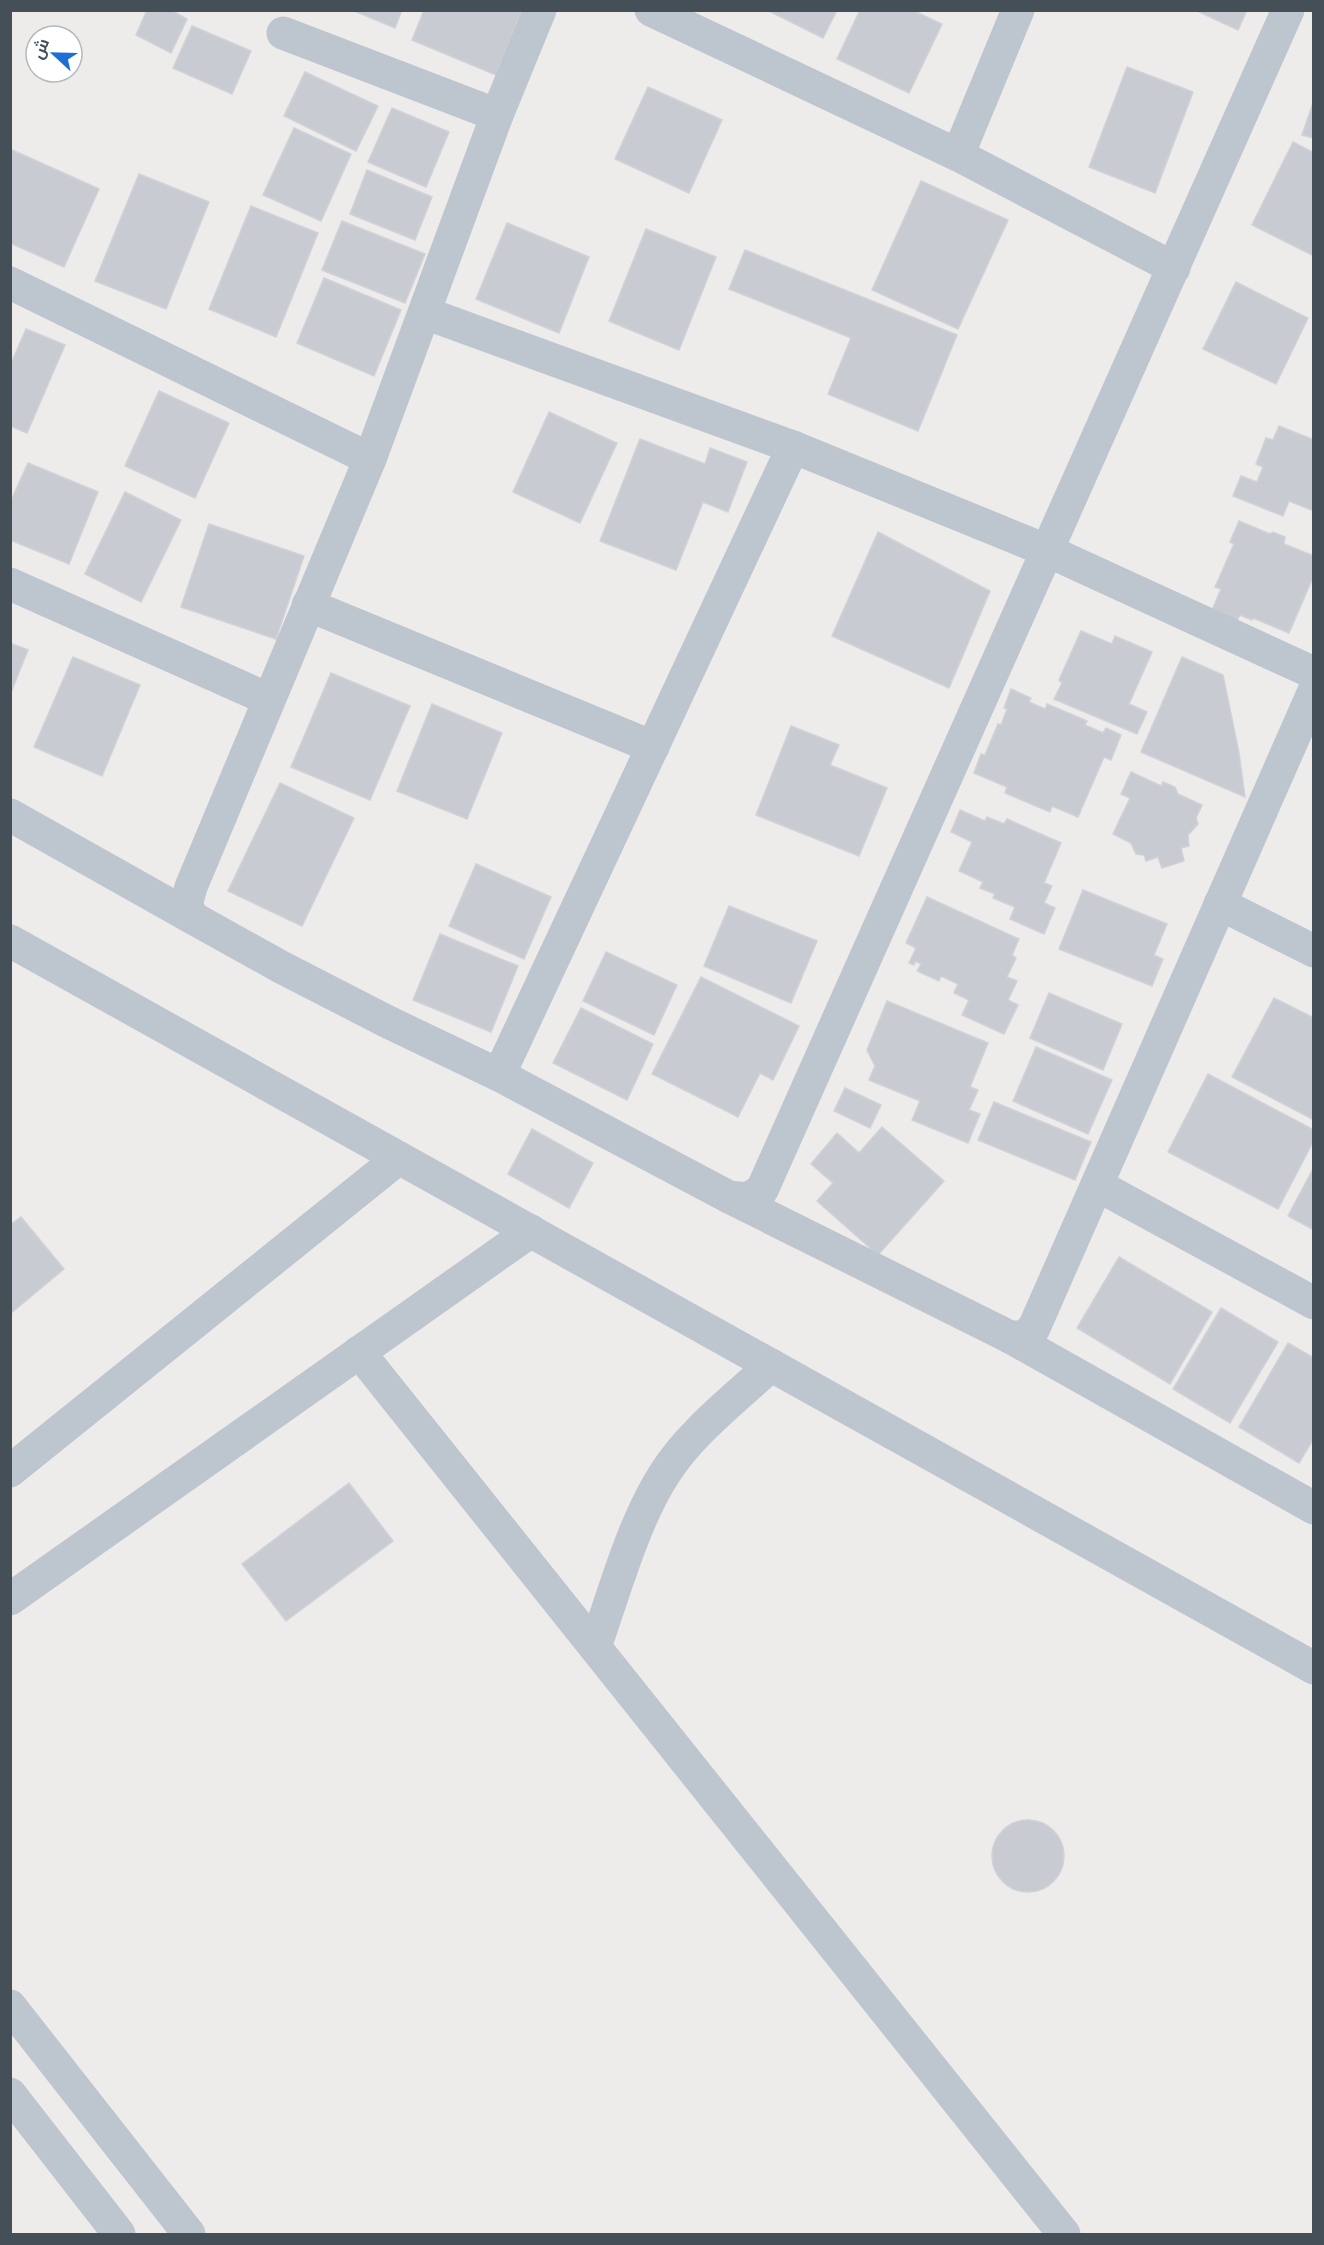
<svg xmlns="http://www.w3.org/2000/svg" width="1324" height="2245" viewBox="0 0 1324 2245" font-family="'Sofia Sans Condensed',Cairo,sans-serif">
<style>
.building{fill:#c8cbd1;stroke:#d0d2d7;stroke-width:1.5}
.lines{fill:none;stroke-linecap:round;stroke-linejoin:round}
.minor{stroke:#bdc6ce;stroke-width:33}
</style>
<rect width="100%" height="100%" fill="#eeebeb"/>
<g class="building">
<path d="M 147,10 L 171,10 L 187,19 L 171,53 L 136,35 Z"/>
<path d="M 352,10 L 402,10 L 395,28 Z"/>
<path d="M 424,10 L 522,10 L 496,75 L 412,40 Z"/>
<path d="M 767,10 L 837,10 L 823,38 Z"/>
<path d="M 860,10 L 912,10 L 942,24 L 909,93 L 837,59 Z"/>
<path d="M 1195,10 L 1247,10 L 1238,30 Z"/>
<path d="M 192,26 L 251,51 L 232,94 L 173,68 Z"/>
<path d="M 1127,67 L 1193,92 L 1155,193 L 1089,167 Z"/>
<path d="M 305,72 L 378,106 L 356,151 L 284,116 Z"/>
<path d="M 648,87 L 722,120 L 689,193 L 615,159 Z"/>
<path d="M 1314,100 L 1314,138 L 1302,135 Z"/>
<path d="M 392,108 L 449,132 L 426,187 L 368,162 Z"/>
<path d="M 294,128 L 351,154 L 321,221 L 263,195 Z"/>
<path d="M 1293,142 L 1314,153 L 1314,256 L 1252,225 Z"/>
<path d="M 10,149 L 99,189 L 64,267 L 10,243 Z"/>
<path d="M 367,170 L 432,197 L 415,240 L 350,214 Z"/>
<path d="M 139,174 L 209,202 L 166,309 L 95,281 Z"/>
<path d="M 921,181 L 1008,220 L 958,329 L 872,290 Z"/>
<path d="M 251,206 L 318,233 L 276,337 L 209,309 Z"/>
<path d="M 342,221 L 425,254 L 405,303 L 322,270 Z"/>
<path d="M 507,223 L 589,257 L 559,333 L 476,299 Z"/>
<path d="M 646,229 L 716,257 L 679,350 L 609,321 Z"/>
<path d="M 745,250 L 957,335 L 918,431 L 828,394 L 851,338 L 729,289 Z"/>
<path d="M 324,278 L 401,310 L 374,376 L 297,343 Z"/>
<path d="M 1236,282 L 1308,318 L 1276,384 L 1203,349 Z"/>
<path d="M 26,329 L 65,345 L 27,433 L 10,426 L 10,366 Z"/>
<path d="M 159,391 L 229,423 L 195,498 L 125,466 Z"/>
<path d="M 549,412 L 617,443 L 580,523 L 513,492 Z"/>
<path d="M 1279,426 L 1314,440 L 1314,511 L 1289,501 L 1283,516 L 1233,496 L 1241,476 L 1257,482 L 1263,467 L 1256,464 L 1266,438 L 1273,440 Z"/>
<path d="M 640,439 L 705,464 L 710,448 L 747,462 L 728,512 L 703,502 L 676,570 L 600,541 Z"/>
<path d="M 28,463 L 98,492 L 69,564 L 10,540 L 10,503 Z"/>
<path d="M 125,492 L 181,520 L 141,602 L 85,574 Z"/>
<path d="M 1239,521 L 1270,534 L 1273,532 L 1285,537 L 1284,544 L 1314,556 L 1314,575 L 1289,633 L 1253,618 L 1252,620 L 1240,615 L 1237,621 L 1212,610 L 1221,589 L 1215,587 L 1234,544 L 1230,542 Z"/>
<path d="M 209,524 L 304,556 L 276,639 L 181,607 Z"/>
<path d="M 878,532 L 990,591 L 949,688 L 832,636 Z"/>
<path d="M 1081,631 L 1112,644 L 1115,636 L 1152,652 L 1129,704 L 1147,712 L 1137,734 L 1054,699 L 1062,683 L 1059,680 Z"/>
<path d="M 10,643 L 28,650 L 10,695 Z"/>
<path d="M 73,657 L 140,685 L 102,776 L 34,747 Z"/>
<path d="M 1182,657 L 1223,675 L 1239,753 L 1245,797 L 1141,752 Z"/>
<path d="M 331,673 L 410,706 L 370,800 L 291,767 Z"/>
<path d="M 1011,689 L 1031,698 L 1029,702 L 1045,709 L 1047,704 L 1087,721 L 1085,725 L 1103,733 L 1106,728 L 1121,735 L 1111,760 L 1104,757 L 1078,817 L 1052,806 L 1050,812 L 1005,793 L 1007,787 L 974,773 L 981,754 L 985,755 L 998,724 L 1001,725 L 1007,709 L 1004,708 Z"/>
<path d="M 432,704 L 502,733 L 467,819 L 397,791 Z"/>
<path d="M 791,726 L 839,745 L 830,765 L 887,788 L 859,856 L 756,815 Z"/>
<path d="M 1131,772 L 1161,786 L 1163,782 L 1175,787 L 1178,794 L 1202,805 L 1196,818 L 1198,824 L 1188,835 L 1189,846 L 1181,848 L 1184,861 L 1162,868 L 1158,857 L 1146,861 L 1144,855 L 1136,854 L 1131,843 L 1113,834 L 1130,798 L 1121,794 Z"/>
<path d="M 280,783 L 354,818 L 302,926 L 228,891 Z"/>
<path d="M 960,810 L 985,821 L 987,817 L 1004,824 L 1007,819 L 1061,843 L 1044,883 L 1052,886 L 1044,903 L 1055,908 L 1044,934 L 1010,919 L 1015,907 L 993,898 L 995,894 L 980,888 L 983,882 L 959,871 L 972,842 L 951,832 Z"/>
<path d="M 476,864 L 551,897 L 524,959 L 449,926 Z"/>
<path d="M 1083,890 L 1167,924 L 1154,955 L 1163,959 L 1152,986 L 1059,949 Z"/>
<path d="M 927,897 L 1019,939 L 1012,955 L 1016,958 L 1007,977 L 1017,981 L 1008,1000 L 1018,1005 L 1004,1034 L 962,1015 L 969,1000 L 954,993 L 958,984 L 941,976 L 939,981 L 917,971 L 921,964 L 915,961 L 914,965 L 909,963 L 916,948 L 906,943 Z"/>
<path d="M 729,906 L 817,941 L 791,1003 L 704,966 Z"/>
<path d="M 440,934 L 518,966 L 491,1032 L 413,1000 Z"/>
<path d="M 606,952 L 677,985 L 654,1035 L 583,1001 Z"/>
<path d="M 701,977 L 799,1026 L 773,1080 L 760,1073 L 738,1117 L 652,1074 Z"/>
<path d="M 1049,993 L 1122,1024 L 1103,1070 L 1030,1038 Z"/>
<path d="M 1274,998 L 1314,1018 L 1314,1120 L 1232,1077 Z"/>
<path d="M 887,1001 L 988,1043 L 970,1087 L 978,1090 L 969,1110 L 980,1114 L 968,1143 L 912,1120 L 920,1101 L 869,1080 L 875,1066 L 867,1050 Z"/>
<path d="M 581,1008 L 653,1044 L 627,1100 L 553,1063 Z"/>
<path d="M 1036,1047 L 1112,1080 L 1088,1134 L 1013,1101 Z"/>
<path d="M 1208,1074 L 1314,1130 L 1314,1140 L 1278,1209 L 1168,1152 Z"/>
<path d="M 845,1088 L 881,1105 L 870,1128 L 834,1111 Z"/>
<path d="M 994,1102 L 1091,1142 L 1075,1180 L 978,1140 Z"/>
<path d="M 882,1127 L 944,1181 L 878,1255 L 817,1201 L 833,1183 L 811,1164 L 837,1133 L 859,1153 Z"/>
<path d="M 532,1129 L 593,1163 L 569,1208 L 508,1174 Z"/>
<path d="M 1314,1167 L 1314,1230 L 1288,1216 Z"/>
<path d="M 21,1217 L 64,1269 L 10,1314 L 10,1225 Z"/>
<path d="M 1119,1257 L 1212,1312 L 1170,1384 L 1077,1328 Z"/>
<path d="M 1221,1308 L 1278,1342 L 1230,1423 L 1173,1389 Z"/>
<path d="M 1288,1343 L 1314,1358 L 1314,1438 L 1299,1463 L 1239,1427 Z"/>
<path d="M 349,1483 L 393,1541 L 286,1621 L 242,1564 Z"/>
<circle cx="1028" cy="1856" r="36"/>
</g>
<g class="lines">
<g class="minor">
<path d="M 540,10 L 497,115 L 370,459 L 191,887 L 186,905 L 193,918 L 281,967 L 386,1021 L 499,1075 L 729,1197 L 748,1199 L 762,1190 L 1288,10"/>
<path d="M 651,10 L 958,155 L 1174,268"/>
<path d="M 283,33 L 497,115"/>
<path d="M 958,155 L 1018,10"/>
<path d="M 10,283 L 370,459"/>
<path d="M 425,313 L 793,447 L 1048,551 L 1314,673"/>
<path d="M 10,584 L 268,699"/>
<path d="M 308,605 L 653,747"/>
<path d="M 10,815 L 193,918"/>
<path d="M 1220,904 L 1314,951"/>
<path d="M 10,941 L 1314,1668"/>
<path d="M 499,1075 L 793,447"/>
<path d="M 1097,1185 L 1314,1303"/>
<path d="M 729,1197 L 1010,1337 L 1022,1337 L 1033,1330 L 1314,691"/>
<path d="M 1010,1337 L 1314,1508"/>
<path d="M 359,1352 L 1064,2234"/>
<path d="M 10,1471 L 399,1158"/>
<path d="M 10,1599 L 531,1231"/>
<path d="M 595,1647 C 614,1593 634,1520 665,1473 C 692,1431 735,1399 771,1365"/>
<path d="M 10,2006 L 189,2234"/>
<path d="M 10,2094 L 119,2234"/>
</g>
</g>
<rect width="1324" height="2245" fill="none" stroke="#454f58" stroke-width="24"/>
<g transform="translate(54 54) rotate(292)"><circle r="28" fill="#ffffff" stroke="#b5b9bc" stroke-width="1.5"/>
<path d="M0-4.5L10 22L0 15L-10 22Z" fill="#1d6ed7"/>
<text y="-9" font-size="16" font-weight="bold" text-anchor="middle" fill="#454f58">ش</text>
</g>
</svg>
